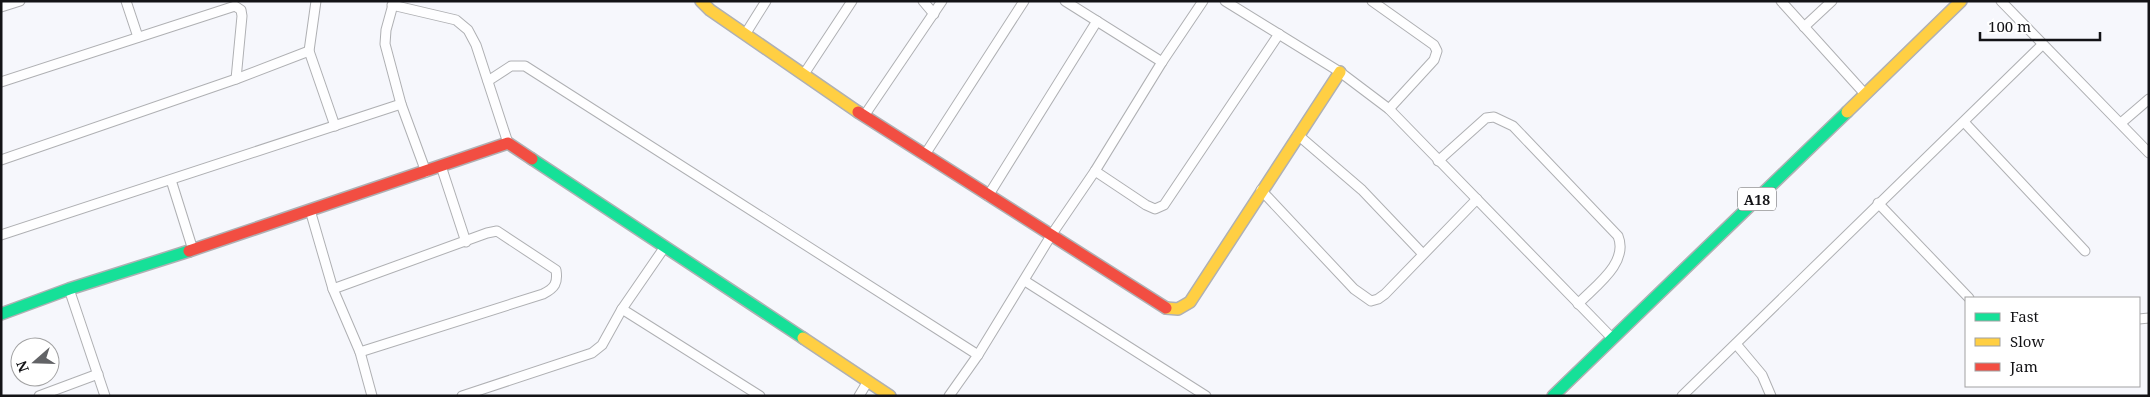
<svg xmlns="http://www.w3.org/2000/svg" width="2150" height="397" viewBox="0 0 2150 397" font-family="'Noto Serif',serif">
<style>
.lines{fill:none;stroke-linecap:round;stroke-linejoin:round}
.street-casing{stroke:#afb0b3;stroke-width:11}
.fast-casing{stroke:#afb0b3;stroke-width:14}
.slow-casing{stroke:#afb0b3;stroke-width:14}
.jam-casing{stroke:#afb0b3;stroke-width:14}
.street{stroke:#fefeff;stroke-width:9}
.fast{stroke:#16e098;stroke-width:11}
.slow{stroke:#ffcf43;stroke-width:11}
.jam{stroke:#f24e42;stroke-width:11}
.labels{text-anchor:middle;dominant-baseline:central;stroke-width:4;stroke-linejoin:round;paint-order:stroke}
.shield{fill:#fff;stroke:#5a5a5c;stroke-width:1}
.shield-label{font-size:14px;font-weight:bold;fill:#131316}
</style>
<rect width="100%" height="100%" fill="#f6f7fc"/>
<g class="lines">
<defs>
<g id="street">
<path d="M 126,1 L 138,37"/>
<path d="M 316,1 L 309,51 L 335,126"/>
<path d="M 394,1 L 386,30 L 385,44 L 401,104 L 426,172"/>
<path d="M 923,1 L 934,14"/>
<path d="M 1065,1 L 1162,62"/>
<path d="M 1225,1 L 1340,72 L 1389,109 L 1612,338"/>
<path d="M 1372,1 L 1434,45 L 1437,51 L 1434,60 L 1389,109"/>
<path d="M 1781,1 L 1865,94"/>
<path d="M 2001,1 L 2149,153"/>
<path d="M 392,5 L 456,20 L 468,30 L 476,45 L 508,143"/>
<path d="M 1,7 L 20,1"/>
<path d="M 1804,27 L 1832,1"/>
<path d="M 746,33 L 766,1"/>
<path d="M 804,74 L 852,1"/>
<path d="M 488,81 L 511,66 L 525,66 L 978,355"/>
<path d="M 1,82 L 235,6 L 241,10 L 242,16 L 236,79"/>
<path d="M 864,116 L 942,1"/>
<path d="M 1964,122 L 2085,251"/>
<path d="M 2121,123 L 2149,99"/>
<path d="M 1298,135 L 1362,190 L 1422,253"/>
<path d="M 926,153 L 1024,1"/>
<path d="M 1,160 L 236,79 L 309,51"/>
<path d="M 1438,161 L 1486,118 L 1494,117 L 1513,126 L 1618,236 C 1629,263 1595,286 1578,304"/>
<path d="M 441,166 L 466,242"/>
<path d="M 1095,171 L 1146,205 L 1155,209 L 1164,205 L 1279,34"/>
<path d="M 171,180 L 193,250"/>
<path d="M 1261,190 L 1354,289 L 1371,301 L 1378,299 L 1385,294 L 1477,199"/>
<path d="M 988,196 L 1097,21"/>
<path d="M 1878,203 L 1969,298"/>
<path d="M 310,210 L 333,289 L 360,352 L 372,396"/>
<path d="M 1,235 L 401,104"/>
<path d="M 1025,281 L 1206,396"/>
<path d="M 69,289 L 105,396"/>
<path d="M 333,289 L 487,233 L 497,231 L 556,270 C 558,283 555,288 543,294 L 360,352"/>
<path d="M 622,309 L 760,396"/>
<path d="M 2139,319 L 2149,318"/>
<path d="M 1736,344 L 1762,375 L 1771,396"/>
<path d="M 39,396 L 98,374"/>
<path d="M 462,396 L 592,353 L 602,345 L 622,309 L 664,248"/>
<path d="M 859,396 L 868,381"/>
<path d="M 949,396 L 978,355 L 1052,234 L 1095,171 L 1162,62 L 1203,1"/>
<path d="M 1682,396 L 2042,45"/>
</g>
<g id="fast">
<path d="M 532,159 L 803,338"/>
<path d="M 1,314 L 69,289 L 189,251"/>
<path d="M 1553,396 L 1847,112"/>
</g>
<g id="slow">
<path d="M 701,1 L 710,10 L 858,112"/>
<path d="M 1847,112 L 1961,1"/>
<path d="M 1166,308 L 1178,309 L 1190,302 L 1340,72"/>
<path d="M 803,338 L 890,396"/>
</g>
<g id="jam">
<path d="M 858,112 L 1166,308"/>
<path d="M 189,251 L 508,143 L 532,159"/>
</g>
</defs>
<use href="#street" class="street-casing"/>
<use href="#fast" class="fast-casing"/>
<use href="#slow" class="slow-casing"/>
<use href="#jam" class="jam-casing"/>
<use href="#street" class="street"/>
<use href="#fast" class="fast"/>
<use href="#slow" class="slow"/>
<use href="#jam" class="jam"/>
</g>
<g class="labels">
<rect class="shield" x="1738" y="187.5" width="38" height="23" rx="4"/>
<g class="shield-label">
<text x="1757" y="199">A18</text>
</g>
</g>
<rect width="2150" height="397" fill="none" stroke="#131316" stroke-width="5"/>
<rect x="1965" y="297" width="175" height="90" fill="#ffffff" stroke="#a1a1a2"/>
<rect x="1975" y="313" width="25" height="8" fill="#16e098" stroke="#a1a1a2"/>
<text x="2010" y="322" font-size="15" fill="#131316">Fast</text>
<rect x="1975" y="338" width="25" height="8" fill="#ffcf43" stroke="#a1a1a2"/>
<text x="2010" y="347" font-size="15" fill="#131316">Slow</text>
<rect x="1975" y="363" width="25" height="8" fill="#f24e42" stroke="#a1a1a2"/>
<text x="2010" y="372" font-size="15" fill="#131316">Jam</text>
<g transform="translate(35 362) rotate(250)"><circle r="24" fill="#ffffff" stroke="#a1a1a2"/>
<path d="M0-4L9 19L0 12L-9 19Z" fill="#626366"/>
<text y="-8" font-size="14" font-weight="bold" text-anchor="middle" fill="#131316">N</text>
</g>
<path d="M1980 32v8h120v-8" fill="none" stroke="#131316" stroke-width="2.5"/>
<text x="1988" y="32" font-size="15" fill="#131316" stroke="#ffffff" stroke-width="4" paint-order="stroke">100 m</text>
</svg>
